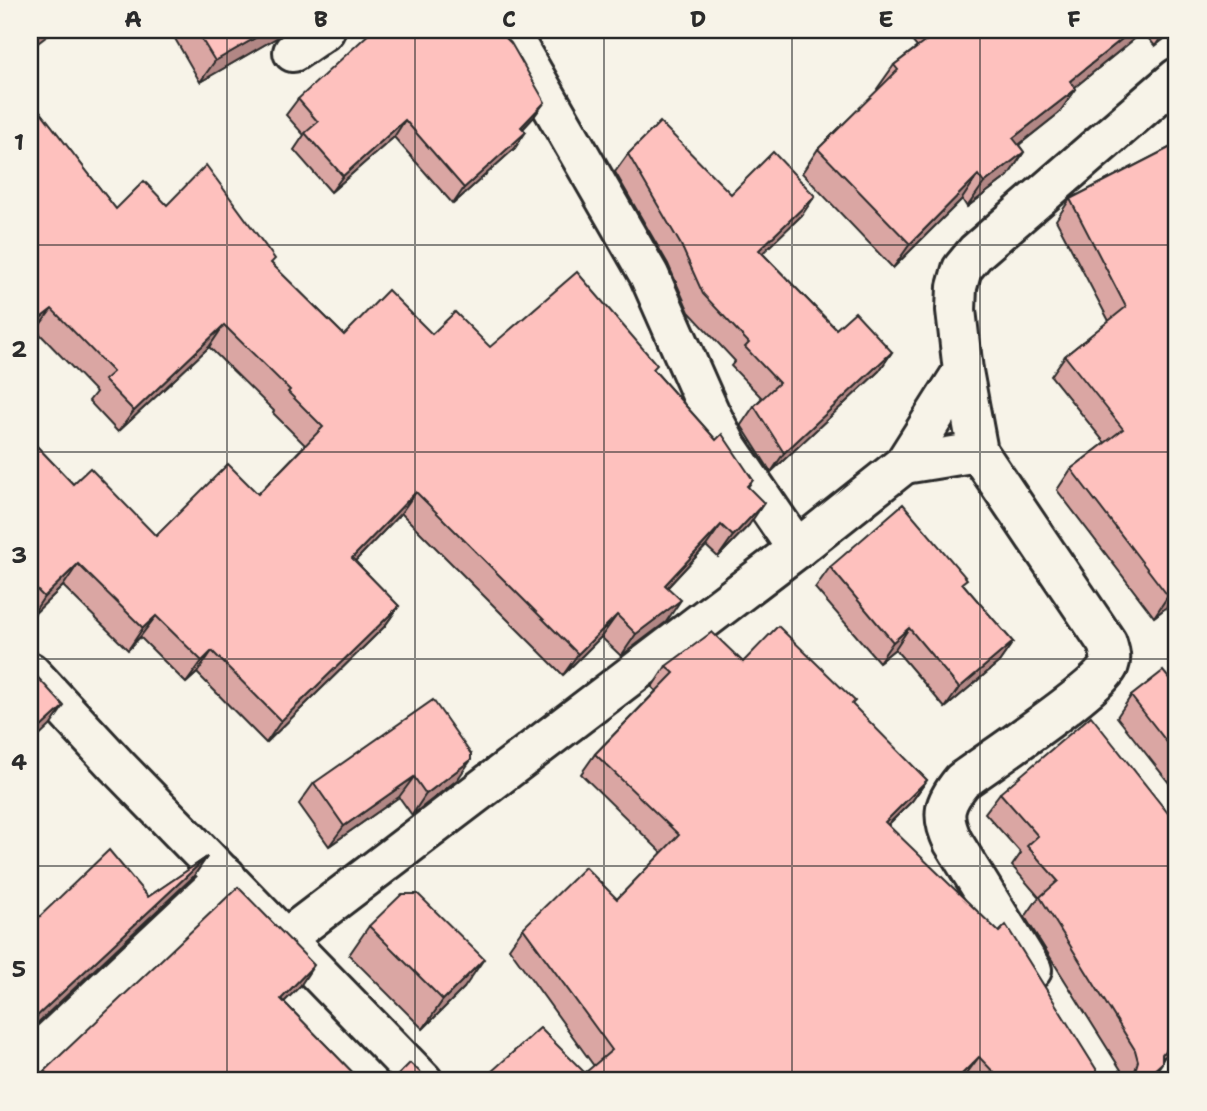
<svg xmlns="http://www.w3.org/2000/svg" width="1207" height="1111" viewBox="0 0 1207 1111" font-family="'Shantell Sans',sans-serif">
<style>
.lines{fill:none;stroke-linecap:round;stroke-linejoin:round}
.street-casing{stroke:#2b2b2b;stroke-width:44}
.secondary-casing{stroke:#2b2b2b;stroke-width:44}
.street{stroke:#f7f3e8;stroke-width:38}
.secondary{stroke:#f7f3e8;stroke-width:38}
.wall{fill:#daa6a3;stroke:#2b2b2b;stroke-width:2}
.shaded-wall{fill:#b28785;stroke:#2b2b2b;stroke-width:2}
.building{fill:#fec1be;stroke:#2b2b2b;stroke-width:2}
.grid{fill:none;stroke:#2b2b2b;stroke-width:2;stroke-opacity:0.55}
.neatline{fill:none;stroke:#2b2b2b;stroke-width:2.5}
.grid-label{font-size:23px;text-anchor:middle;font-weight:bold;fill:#2b2b2b}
</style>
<rect width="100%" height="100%" fill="#f7f3e8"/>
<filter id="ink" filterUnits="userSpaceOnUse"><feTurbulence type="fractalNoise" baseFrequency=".0143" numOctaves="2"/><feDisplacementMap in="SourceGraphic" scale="14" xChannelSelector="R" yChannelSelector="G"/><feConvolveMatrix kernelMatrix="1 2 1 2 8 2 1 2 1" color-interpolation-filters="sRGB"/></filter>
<g filter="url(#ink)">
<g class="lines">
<defs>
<g id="street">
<path d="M 508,30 L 649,275 L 709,411 L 728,448 L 797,549"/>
<path d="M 293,52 L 325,30"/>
<path d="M 963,371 L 978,452 L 1107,643 C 1109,651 1112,657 1109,665 C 1101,687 988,762 962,781 C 944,803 940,815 953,842 L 1032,970"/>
<path d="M 904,464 L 978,452"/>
<path d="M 286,938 L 797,549 L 904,464 L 963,371 L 956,310 L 957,287 L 962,269 L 976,252 L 1177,78"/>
<path d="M 30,1060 L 226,876"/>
<path d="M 1169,1081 L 1177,1073"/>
</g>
<path id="secondary" d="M 30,672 L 117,766 L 423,1081"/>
</defs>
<use href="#street" class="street-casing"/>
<use href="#secondary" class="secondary-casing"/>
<use href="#street" class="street"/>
<use href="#secondary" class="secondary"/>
</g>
<g class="wall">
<path d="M 170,30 L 288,30 L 278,37 L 200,82 Z"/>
<path d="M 903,30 L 1175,30 L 1155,46 L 1143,32 L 1075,87 L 1076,89 L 1059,113 L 1019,145 L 1024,152 L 1008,176 L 967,207 L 962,199 L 893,268 L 802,173 L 818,149 L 878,90 L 877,89 L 894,65 L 917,47 Z"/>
<path d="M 503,35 L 533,118 L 523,129 L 515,148 L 453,204 L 394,137 L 331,192 L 294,150 L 304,135 L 286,115 L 298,99 Z"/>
<path d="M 30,98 L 116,209 L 167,205 L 272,264 L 344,335 L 432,334 L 490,347 L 654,370 L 716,440 L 753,480 L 748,487 L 749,525 L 718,557 L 706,546 L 668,587 L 666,622 L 621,656 L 601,637 L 563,675 L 401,513 L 355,561 L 399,606 L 384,627 L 266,743 L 197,673 L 186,683 L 140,637 L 128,650 L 63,586 L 30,618 L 30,439 L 73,484 L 156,536 L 258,494 L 305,445 L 273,413 L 274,411 L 209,347 L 118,432 L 89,401 L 96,392 L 36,330 L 30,336 Z"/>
<path d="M 1177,144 L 1177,599 L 1154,617 L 1057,490 L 1071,469 L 1105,443 L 1051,376 L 1065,356 L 1109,321 L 1056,220 L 1070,199 Z"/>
<path d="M 628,154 L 731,194 L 802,215 L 762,253 L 836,329 L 892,352 L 879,371 L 771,472 L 741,425 L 754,406 L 762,398 L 731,366 L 735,361 L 689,312 L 668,264 L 615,172 Z"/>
<path d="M 830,567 L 964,585 L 1013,642 L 999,662 L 945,708 L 895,649 L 879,662 L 815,588 Z"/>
<path d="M 743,662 L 852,705 L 927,780 L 912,801 L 888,825 L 1098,1072 L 1107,1080 L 1112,1081 L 968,1081 L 964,1078 L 961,1081 L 481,1081 L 585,1073 L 594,1066 L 509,948 L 523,928 L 617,899 L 662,853 L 581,774 L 595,754 L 656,691 L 652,687 L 666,666 Z"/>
<path d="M 1177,688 L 1177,793 L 1117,717 L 1131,696 Z"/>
<path d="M 471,754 L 457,780 L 412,815 L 399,797 L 329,846 L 299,804 L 314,783 Z"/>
<path d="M 1000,793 L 1175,822 L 1177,823 L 1177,1052 L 1172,1052 L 1162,1057 L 1150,1081 L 1124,1080 L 1121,1070 L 1025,917 L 1039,897 L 1012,866 L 1021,853 L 985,813 Z"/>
<path d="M 207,857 L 193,877 L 30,1030 L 30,916 L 34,922 L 148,897 Z"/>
<path d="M 369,926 L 464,988 L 423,1029 L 349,955 Z"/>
<path d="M 300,986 L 284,1002 L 361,1081 L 37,1081 L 44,1071 Z"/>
</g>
<g class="shaded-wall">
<path d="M 41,30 L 55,30 L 30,49 L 30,38 Z"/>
<path d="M 269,30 L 288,30 L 278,37 L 200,82 L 215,61 Z"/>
<path d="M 1133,30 L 1145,30 L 1053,105 L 1070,81 Z"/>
<path d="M 1166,30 L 1175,30 L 1155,46 Z"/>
<path d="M 1076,89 L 1059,113 L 997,162 L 1013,138 Z"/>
<path d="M 545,102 L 533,118 L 509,143 L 521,127 Z"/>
<path d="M 405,120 L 394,137 L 331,192 L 343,176 Z"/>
<path d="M 526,132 L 515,148 L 453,204 L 464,188 Z"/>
<path d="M 1024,152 L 1008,176 L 967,207 L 984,183 Z"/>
<path d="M 978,175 L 962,199 L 893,268 L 910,244 Z"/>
<path d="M 815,196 L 802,215 L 746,269 L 759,250 Z"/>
<path d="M 52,309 L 36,330 L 30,336 L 30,326 Z"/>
<path d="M 224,325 L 209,347 L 118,432 L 134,411 Z"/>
<path d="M 892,352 L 879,371 L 771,472 L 784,453 Z"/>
<path d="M 416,492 L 401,513 L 337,580 L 352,558 Z"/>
<path d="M 764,503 L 749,525 L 718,557 L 733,536 Z"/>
<path d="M 721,525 L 706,546 L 650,606 L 665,585 Z"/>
<path d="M 78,564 L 63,586 L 30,618 L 44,597 Z"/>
<path d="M 1177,590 L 1177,599 L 1154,617 L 1168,596 Z"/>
<path d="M 681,600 L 666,622 L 621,656 L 636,634 Z"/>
<path d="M 399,606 L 384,627 L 266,743 L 281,721 Z"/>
<path d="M 617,615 L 601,637 L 563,675 L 578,654 Z"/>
<path d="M 156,616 L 140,637 L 128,650 L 143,628 Z"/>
<path d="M 909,628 L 895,649 L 879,662 L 893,642 Z"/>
<path d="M 1013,642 L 999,662 L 945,708 L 959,688 Z"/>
<path d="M 212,651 L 197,673 L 186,683 L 202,661 Z"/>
<path d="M 64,706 L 50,726 L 30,745 L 30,737 Z"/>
<path d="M 471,760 L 457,780 L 412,815 L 426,794 Z"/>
<path d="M 414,777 L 399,797 L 329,846 L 344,826 Z"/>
<path d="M 927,780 L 912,801 L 870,842 L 885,822 Z"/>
<path d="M 207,857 L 193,877 L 30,1030 L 30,1026 L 36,1017 Z"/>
<path d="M 484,959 L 464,988 L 423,1029 L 443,1000 Z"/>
<path d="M 314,965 L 300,986 L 267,1019 L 281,999 Z"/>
<path d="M 1177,1036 L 1177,1052 L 1172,1052 L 1162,1058 L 1162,1054 Z"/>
<path d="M 979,1057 L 961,1081 L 955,1081 Z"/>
<path d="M 1162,1063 L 1150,1081 L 1142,1081 Z"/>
</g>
<g class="building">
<path d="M 30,30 L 41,30 L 30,38 Z"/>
<path d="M 196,30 L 269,30 L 215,61 Z"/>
<path d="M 373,30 L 504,30 L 505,32 L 503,35 L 511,43 L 545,102 L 521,127 L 526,132 L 464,188 L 405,120 L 343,176 L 305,133 L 318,122 L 298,99 Z"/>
<path d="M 939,30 L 1133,30 L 1070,81 L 1076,89 L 1013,138 L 1024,152 L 984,183 L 978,175 L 910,244 L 818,149 L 898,70 L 894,65 L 939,31 Z"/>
<path d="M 30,98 L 116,209 L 144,181 L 167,205 L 206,165 L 275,259 L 271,263 L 344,335 L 388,290 L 432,334 L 455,312 L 490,347 L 577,272 L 657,365 L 653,369 L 716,440 L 722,434 L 753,480 L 747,486 L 764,503 L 733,536 L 721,525 L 665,585 L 681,600 L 636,634 L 617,615 L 578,654 L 416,492 L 352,558 L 399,606 L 281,721 L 212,651 L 202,661 L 156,616 L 143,628 L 78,564 L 44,597 L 30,583 L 30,439 L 73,484 L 90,468 L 156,536 L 228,464 L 258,494 L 323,427 L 288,392 L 290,390 L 224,325 L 134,411 L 104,380 L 113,372 L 52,309 L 30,326 Z"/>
<path d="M 660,122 L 731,194 L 773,152 L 815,196 L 759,250 L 836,329 L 855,312 L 892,352 L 784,453 L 754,406 L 779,383 L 745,347 L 749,343 L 703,294 L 681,245 L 628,154 Z"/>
<path d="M 1177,144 L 1177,590 L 1168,596 L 1071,469 L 1123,429 L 1065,356 L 1126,307 L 1070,199 Z"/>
<path d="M 903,504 L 967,579 L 962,583 L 1013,642 L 959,688 L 909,628 L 893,642 L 830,567 Z"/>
<path d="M 778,626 L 855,701 L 852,704 L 927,780 L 885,822 L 999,932 L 1006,925 L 1098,1072 L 1107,1080 L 1112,1081 L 1002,1081 L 979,1057 L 955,1081 L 481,1081 L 540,1028 L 585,1073 L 612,1050 L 523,928 L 585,867 L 617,899 L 679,835 L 595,754 L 674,673 L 666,666 L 712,632 L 743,662 Z"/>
<path d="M 30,669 L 64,706 L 30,737 Z"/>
<path d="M 1163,671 L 1177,688 L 1177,755 L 1131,696 Z"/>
<path d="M 433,700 L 471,754 L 471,760 L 426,794 L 414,777 L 344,826 L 314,783 Z"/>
<path d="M 1091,716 L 1175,822 L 1177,823 L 1177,1036 L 1162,1054 L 1162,1063 L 1142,1081 L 1121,1081 L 1128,1079 L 1135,1071 L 1138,1061 L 1135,1050 L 1040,897 L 1058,881 L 1027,846 L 1038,836 L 1000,793 Z"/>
<path d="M 109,850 L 148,897 L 207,857 L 36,1017 L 30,1009 L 30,916 L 34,922 Z"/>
<path d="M 238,887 L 314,965 L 281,999 L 361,1081 L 55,1081 L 44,1071 Z"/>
<path d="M 402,894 L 418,894 L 484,959 L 443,1000 L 369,926 Z"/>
<path d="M 410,1063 L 430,1081 L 392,1081 Z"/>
</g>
</g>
<path class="grid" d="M 227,30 L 227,1081M 415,30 L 415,1081M 604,30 L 604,1081M 792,30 L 792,1081M 980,30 L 980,1081M 30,245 L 1177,245M 30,452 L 1177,452M 30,659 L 1177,659M 30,866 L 1177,866"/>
<rect width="1207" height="1111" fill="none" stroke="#f7f3e8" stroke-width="77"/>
<rect x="38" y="38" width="1130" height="1034" class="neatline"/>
<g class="grid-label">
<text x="133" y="27">A</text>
<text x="321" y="27">B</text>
<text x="509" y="27">C</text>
<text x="698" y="27">D</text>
<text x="886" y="27">E</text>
<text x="1074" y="27">F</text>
<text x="19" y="150">1</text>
<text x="19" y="357">2</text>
<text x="19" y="563">3</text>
<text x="19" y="770">4</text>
<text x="19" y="977">5</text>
</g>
</svg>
